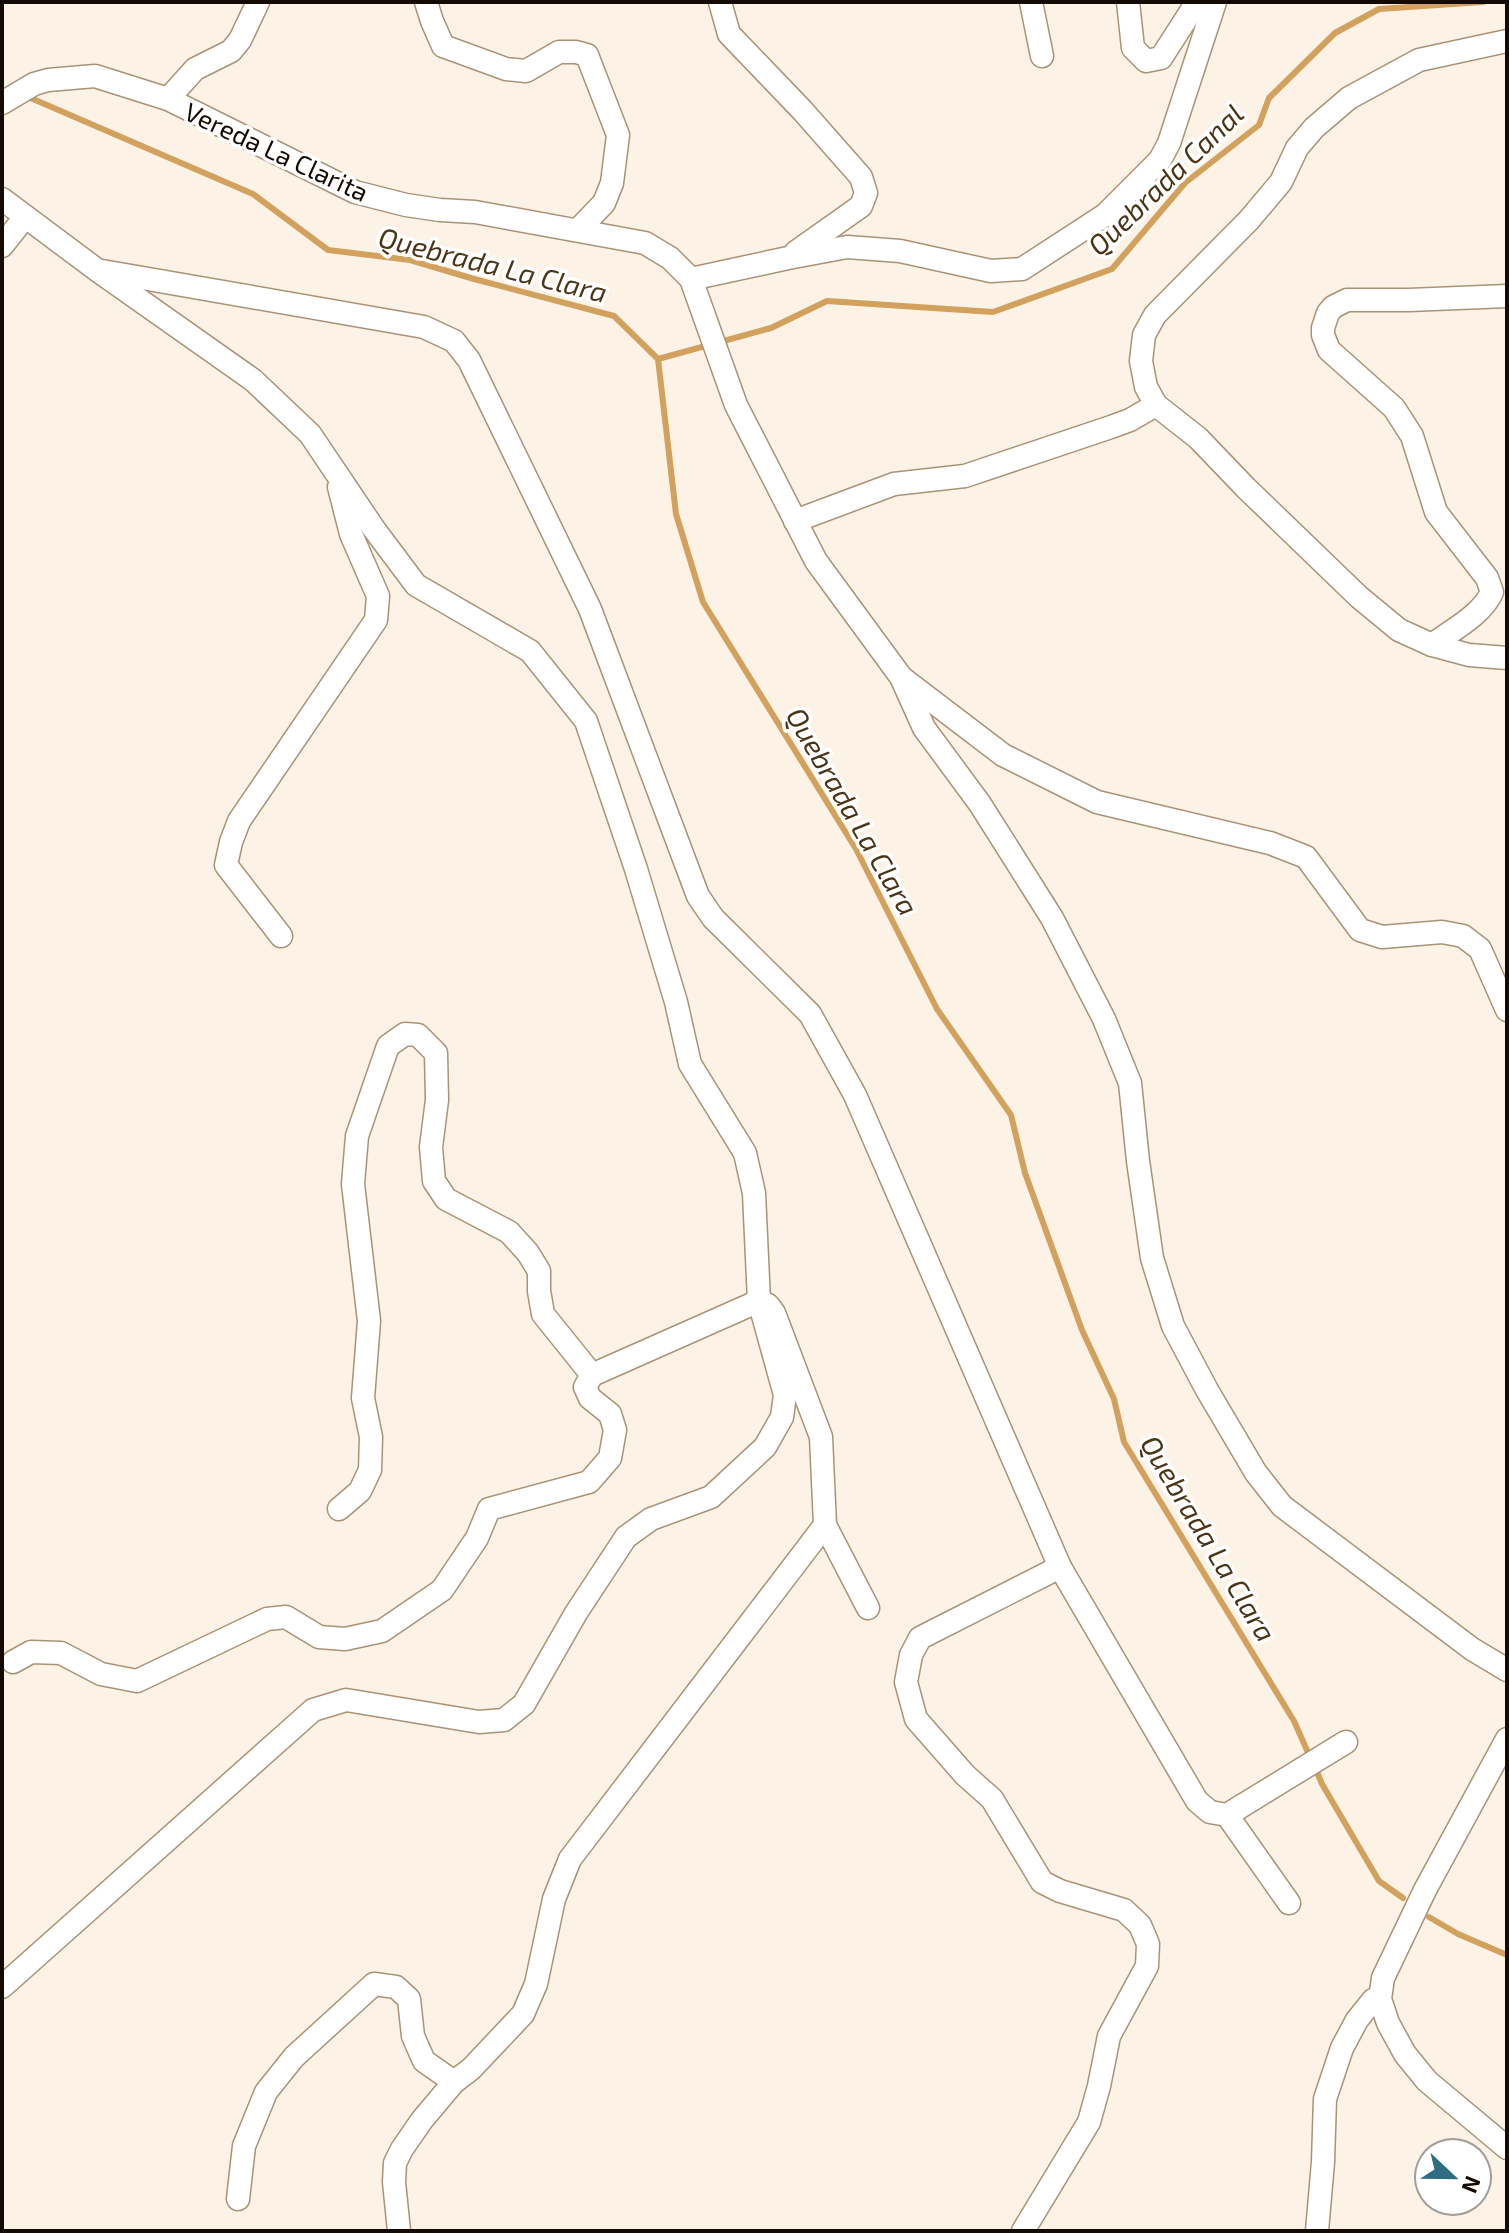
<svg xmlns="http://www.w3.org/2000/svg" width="1509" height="2233" viewBox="0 0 1509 2233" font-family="'Exo 2',sans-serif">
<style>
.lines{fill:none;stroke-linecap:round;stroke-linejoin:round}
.stream{stroke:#d2a15d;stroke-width:6}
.minor-casing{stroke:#a99376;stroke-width:25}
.minor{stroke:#fff;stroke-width:22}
.labels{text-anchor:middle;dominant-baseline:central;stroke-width:7;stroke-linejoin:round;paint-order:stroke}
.street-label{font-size:26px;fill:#130b03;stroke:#fff}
.water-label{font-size:28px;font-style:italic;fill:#4a3517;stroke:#fff}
</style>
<rect width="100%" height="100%" fill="#fcf2e6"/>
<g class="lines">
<g class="stream">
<path d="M 26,96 L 253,194 L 328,250 L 410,260 L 474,279 L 614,316 L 658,359 L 676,514 L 703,602 L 856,849 L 937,1009 L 1011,1115 L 1025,1173 L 1082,1330 L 1114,1399 L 1124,1442 L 1294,1721 L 1310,1757"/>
<path d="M 658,359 L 771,328 L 827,301 L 993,312 L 1112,269 L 1185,183 L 1259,125 L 1269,98 L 1335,33 L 1379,9 L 1483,2"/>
<path d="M 1315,1767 L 1322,1784 L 1379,1881 L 1403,1898"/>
<path d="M 1429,1917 L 1458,1934 L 1507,1955"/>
</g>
<defs>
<g id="minor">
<path d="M 426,2 L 432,21 L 443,46 L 506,69 L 526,71 L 559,52 L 576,52 L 587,55 L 618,135 L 612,183 L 604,203 L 578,230"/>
<path d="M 720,2 L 729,34 L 802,110 L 861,177 L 866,193 L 861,206 L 796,252"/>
<path d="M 1031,2 L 1042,56"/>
<path d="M 1128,2 L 1133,48 L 1146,61 L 1161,58 L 1197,2"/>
<path d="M 168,99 L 195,69 L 231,51 L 240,40 L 258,2"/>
<path d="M 2,103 L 34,84 L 48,80 L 95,76 L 168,99 L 355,192 L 406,205 L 440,210 L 475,212 L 645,243 L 670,258 L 691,279 L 736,405 L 816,561 L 901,677 L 924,728 L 980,804 L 1052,918 L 1104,1019 L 1130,1083 L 1138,1161 L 1152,1258 L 1173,1326 L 1207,1390 L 1256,1473 L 1282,1506 L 1472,1649 L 1507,1670"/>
<path d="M 2,199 L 97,270 L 253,380 L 310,434 L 374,529 L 416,585 L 530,651 L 586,721 L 636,869 L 676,1002 L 690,1064 L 745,1153 L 754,1193 L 759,1301 L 785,1395 L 782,1417 L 765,1447 L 711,1497 L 651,1519 L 626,1537 L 576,1613 L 524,1704 L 504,1720 L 479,1722 L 346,1700 L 313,1710 L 2,1987"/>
<path d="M 2,246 L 25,217"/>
<path d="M 102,271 L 424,327 L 454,341 L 469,360 L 590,609 L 698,896 L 713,918 L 810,1014 L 855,1095 L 1060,1567 L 1197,1801 L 1210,1812 L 1227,1815 L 1346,1742"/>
<path d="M 691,279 L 788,258 L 847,247 L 900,251 L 991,271 L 1022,269 L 1105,215 L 1160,160 L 1169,143 L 1215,2"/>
<path d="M 1156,405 L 1198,438 L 1246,488 L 1359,597 L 1399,630 L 1432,645 L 1469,655 L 1507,658"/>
<path d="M 795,521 L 894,484 L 965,476 L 1111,427 L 1130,420 L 1156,405 L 1146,387 L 1141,361 L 1144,335 L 1155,315 L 1249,220 L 1281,182 L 1297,148 L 1314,128 L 1349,98 L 1419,60 L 1507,41"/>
<path d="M 1432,645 C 1452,630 1482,615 1492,592 L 1487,578 L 1436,512 L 1412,436 L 1394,408 L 1329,350 L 1323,335 L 1323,328 L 1328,313 L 1333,307 L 1347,300 L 1409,300 L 1507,296"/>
<path d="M 902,678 L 1003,755 L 1097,802 L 1270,843 L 1306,857 L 1360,930 L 1382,937 L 1442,932 L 1463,936 L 1480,949 L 1507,1010"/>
<path d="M 281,936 L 226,865 L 231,842 L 239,821 L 376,620 L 378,596 L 351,534 L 339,487"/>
<path d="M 339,1509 L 360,1491 L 370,1470 L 371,1437 L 363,1398 L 369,1321 L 353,1184 L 357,1136 L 388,1046 L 405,1034 L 418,1035 L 436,1053 L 437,1100 L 431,1147 L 434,1181 L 446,1199 L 509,1232 L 528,1253 L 539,1271 L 539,1291 L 543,1314 L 592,1375"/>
<path d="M 13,1662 L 31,1652 L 61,1653 L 101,1674 L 137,1681 L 267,1619 L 286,1617 L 319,1637 L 345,1639 L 382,1631 L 442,1590 L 477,1538 L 489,1509 L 589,1482 L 610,1458 L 615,1430 L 610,1414 L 590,1398 L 585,1387 L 592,1375 L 759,1301 L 768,1305 L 774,1313 L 821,1437 L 825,1525 L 868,1608"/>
<path d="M 1507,1739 L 1425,1890 L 1383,1978 L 1380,1999 L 1388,2023 L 1405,2054 L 1427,2081 L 1507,2148"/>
<path d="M 1227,1815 L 1289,1903"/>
<path d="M 238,2199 L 244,2146 L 266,2092 L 294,2057 L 374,1984 L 396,1987 L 409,1999 L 413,2036 L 424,2061 L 454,2082"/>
<path d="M 399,2231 L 394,2182 L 395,2163 L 402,2149 L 422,2120 L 454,2082 L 471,2069 L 523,2014 L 536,1984 L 554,1899 L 570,1859 L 825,1525"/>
<path d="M 1023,2231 L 1089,2122 L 1099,2086 L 1109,2036 L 1147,1966 L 1148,1944 L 1140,1925 L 1124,1910 L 1060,1891 L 1042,1882 L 992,1799 L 965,1775 L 916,1719 L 906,1682 L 911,1655 L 920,1638 L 1060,1567"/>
<path d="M 1317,2231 L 1323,2162 L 1325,2099 L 1342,2048 L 1357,2020 L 1373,2000 L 1380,1999"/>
</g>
</defs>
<use href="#minor" class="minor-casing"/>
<use href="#minor" class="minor"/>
</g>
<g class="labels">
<g class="street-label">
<text transform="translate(277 151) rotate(25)">Vereda La Clarita</text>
</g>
<g class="water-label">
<text transform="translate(1165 179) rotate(-44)">Quebrada Canal</text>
<text transform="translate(493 264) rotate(14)">Quebrada La Clara</text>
<text transform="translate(853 811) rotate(60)">Quebrada La Clara</text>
<text transform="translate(1209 1538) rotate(59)">Quebrada La Clara</text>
</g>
</g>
<rect width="1509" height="2233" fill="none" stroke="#130b03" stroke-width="8"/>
<g transform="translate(1453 2177) rotate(112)"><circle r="38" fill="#ffffff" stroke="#a19d9a" stroke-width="2"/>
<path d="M0-6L14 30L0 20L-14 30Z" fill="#2f6d83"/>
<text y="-12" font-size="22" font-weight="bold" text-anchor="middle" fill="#130b03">N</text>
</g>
</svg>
